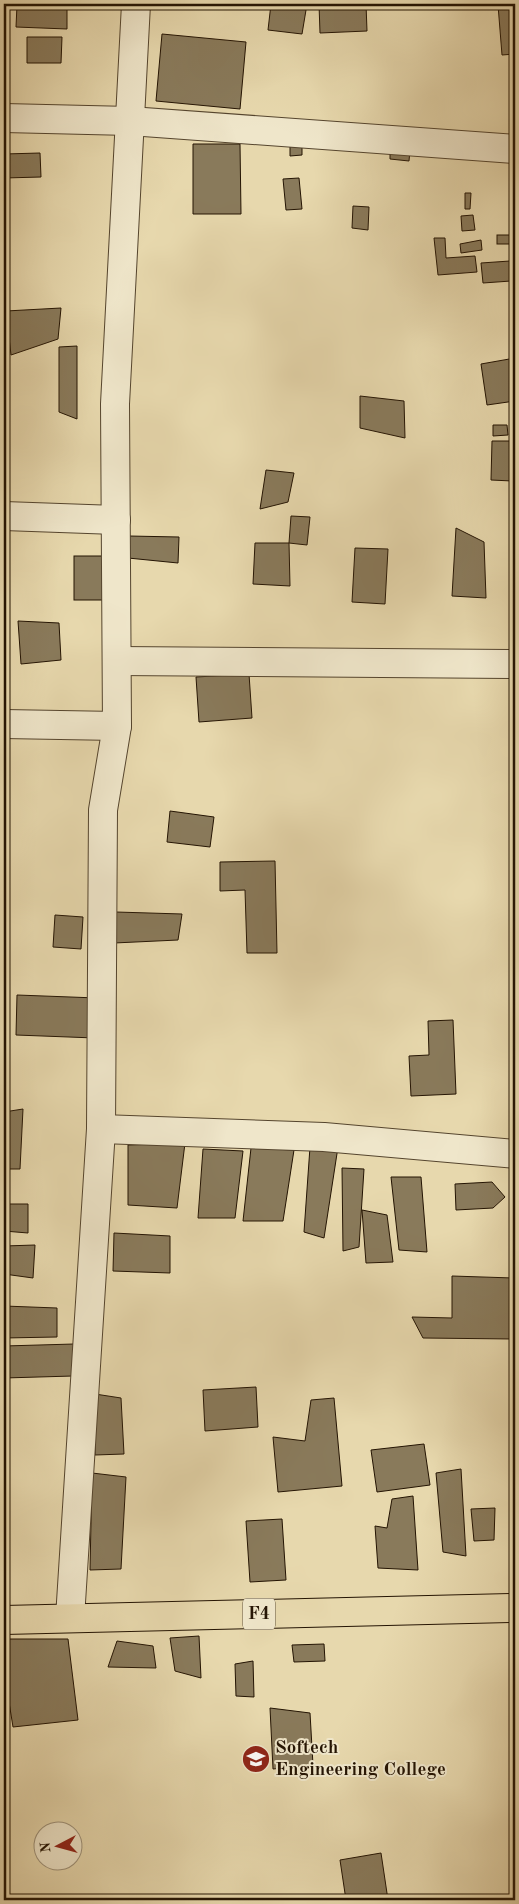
<svg xmlns="http://www.w3.org/2000/svg" width="519" height="1904" viewBox="0 0 519 1904" font-family="'Old Standard TT',serif">
<style>
.building{fill:#897a5b;stroke:#241403}
.lines{fill:none;stroke-linecap:round;stroke-linejoin:round}
.minor-casing{stroke:#55452e;stroke-width:30}
.major-casing{stroke:#241403;stroke-width:30}
.minor{stroke:#efe6ca;stroke-width:28}
.major{stroke:#e7d8ad;stroke-width:28}
.labels{text-anchor:middle;dominant-baseline:central;stroke-width:4;stroke-linejoin:round;paint-order:stroke}
.shield{fill:#efe6ca;stroke:#61533f;stroke-width:1}
.shield-label{font-size:18px;font-weight:bold;fill:#241403}
.poi-label{font-size:19px;font-weight:bold;fill:#241403;stroke:#efe6ca;text-anchor:start}
</style>
<rect width="100%" height="100%" fill="#e7d8ad"/>
<filter id="stains"><feTurbulence type="fractalNoise" baseFrequency=".004" numOctaves="4"/><feColorMatrix values="0 0 0 0 .2 0 0 0 0 .09 0 0 0 0 .02 0 0 0 .5 -.17"/></filter>
<radialGradient id="worn" r=".72"><stop offset=".6" stop-color="#630" stop-opacity="0"/><stop offset="1" stop-color="#630" stop-opacity=".3"/></radialGradient>
<g class="building">
<path d="M 271,4 L 307,4 L 302,34 L 268,30 Z"/>
<path d="M 319,4 L 366,4 L 367,31 L 320,33 Z"/>
<path d="M 515,4 L 515,54 L 502,55 L 498,5 Z"/>
<path d="M 17,5 L 67,7 L 67,29 L 16,27 Z"/>
<path d="M 162,34 L 246,42 L 240,109 L 156,101 Z"/>
<path d="M 27,37 L 62,37 L 61,63 L 27,63 Z"/>
<path d="M 290,140 L 302,140 L 302,155 L 290,156 Z"/>
<path d="M 193,144 L 240,144 L 241,214 L 193,214 Z"/>
<path d="M 390,149 L 410,150 L 409,161 L 390,159 Z"/>
<path d="M 40,153 L 41,177 L 4,178 L 4,154 Z"/>
<path d="M 299,178 L 302,209 L 286,210 L 283,179 Z"/>
<path d="M 465,193 L 471,193 L 470,209 L 465,209 Z"/>
<path d="M 353,206 L 369,207 L 368,230 L 352,228 Z"/>
<path d="M 473,215 L 475,230 L 462,231 L 461,216 Z"/>
<rect x="497" y="235" width="15" height="9"/>
<path d="M 434,238 L 445,238 L 446,258 L 475,256 L 477,272 L 438,275 Z"/>
<path d="M 481,240 L 482,250 L 461,253 L 460,244 Z"/>
<path d="M 510,261 L 511,281 L 483,283 L 481,263 Z"/>
<path d="M 61,308 L 58,339 L 11,355 L 6,311 Z"/>
<path d="M 77,346 L 77,419 L 59,412 L 59,347 Z"/>
<path d="M 515,358 L 515,401 L 487,405 L 481,364 Z"/>
<path d="M 360,396 L 404,401 L 405,438 L 360,428 Z"/>
<path d="M 493,425 L 507,425 L 508,435 L 493,436 Z"/>
<path d="M 492,441 L 513,441 L 512,481 L 491,480 Z"/>
<path d="M 266,470 L 294,473 L 288,502 L 260,509 Z"/>
<path d="M 291,516 L 310,517 L 307,545 L 289,543 Z"/>
<path d="M 456,528 L 484,542 L 486,598 L 452,596 Z"/>
<path d="M 129,536 L 179,537 L 178,563 L 128,558 Z"/>
<path d="M 255,543 L 289,543 L 290,586 L 253,584 Z"/>
<path d="M 355,548 L 388,549 L 385,604 L 352,602 Z"/>
<rect x="74" y="556" width="31" height="44"/>
<path d="M 18,621 L 59,623 L 61,660 L 21,664 Z"/>
<path d="M 249,674 L 252,718 L 199,722 L 196,677 Z"/>
<path d="M 170,811 L 214,817 L 210,847 L 167,842 Z"/>
<path d="M 275,861 L 277,953 L 247,953 L 245,890 L 220,891 L 220,862 Z"/>
<path d="M 116,912 L 182,914 L 178,940 L 114,943 Z"/>
<path d="M 55,915 L 83,917 L 81,949 L 53,947 Z"/>
<path d="M 17,995 L 97,998 L 95,1038 L 16,1035 Z"/>
<path d="M 453,1020 L 456,1094 L 411,1096 L 409,1056 L 429,1055 L 428,1021 Z"/>
<path d="M 23,1109 L 20,1169 L 4,1169 L 4,1112 Z"/>
<path d="M 185,1143 L 177,1208 L 128,1205 L 128,1145 Z"/>
<path d="M 310,1147 L 338,1147 L 324,1238 L 304,1232 Z"/>
<path d="M 251,1148 L 294,1150 L 283,1221 L 243,1221 Z"/>
<path d="M 203,1149 L 243,1151 L 235,1218 L 198,1218 Z"/>
<path d="M 342,1168 L 364,1169 L 359,1247 L 343,1251 Z"/>
<path d="M 391,1177 L 421,1177 L 427,1252 L 399,1250 Z"/>
<path d="M 492,1182 L 505,1197 L 493,1208 L 456,1210 L 455,1184 Z"/>
<path d="M 4,1204 L 28,1204 L 28,1233 L 4,1231 Z"/>
<path d="M 362,1210 L 387,1215 L 393,1262 L 366,1263 Z"/>
<path d="M 114,1233 L 170,1236 L 170,1273 L 113,1271 Z"/>
<path d="M 35,1245 L 33,1278 L 4,1274 L 4,1246 Z"/>
<path d="M 452,1276 L 513,1278 L 512,1339 L 423,1338 L 412,1317 L 452,1318 Z"/>
<path d="M 4,1306 L 57,1308 L 57,1337 L 4,1338 Z"/>
<path d="M 74,1344 L 73,1376 L 4,1378 L 4,1346 Z"/>
<path d="M 256,1387 L 258,1427 L 205,1431 L 203,1390 Z"/>
<path d="M 95,1394 L 121,1398 L 124,1454 L 95,1455 Z"/>
<path d="M 334,1398 L 342,1486 L 278,1492 L 273,1437 L 305,1441 L 311,1400 Z"/>
<path d="M 424,1444 L 430,1485 L 377,1492 L 371,1450 Z"/>
<path d="M 461,1469 L 466,1556 L 443,1552 L 436,1473 Z"/>
<path d="M 92,1473 L 126,1477 L 121,1569 L 90,1570 Z"/>
<path d="M 413,1496 L 418,1570 L 378,1568 L 375,1526 L 387,1528 L 392,1499 Z"/>
<path d="M 495,1508 L 494,1540 L 474,1541 L 471,1509 Z"/>
<path d="M 282,1519 L 286,1580 L 250,1582 L 246,1521 Z"/>
<path d="M 199,1636 L 201,1678 L 175,1671 L 170,1638 Z"/>
<path d="M 4,1639 L 68,1639 L 78,1720 L 13,1727 L 4,1671 Z"/>
<path d="M 117,1641 L 153,1646 L 156,1668 L 108,1667 Z"/>
<path d="M 324,1644 L 325,1661 L 294,1662 L 292,1645 Z"/>
<path d="M 253,1661 L 254,1697 L 236,1696 L 235,1664 Z"/>
<path d="M 270,1708 L 310,1713 L 313,1765 L 273,1769 Z"/>
<path d="M 381,1853 L 388,1900 L 346,1900 L 340,1860 Z"/>
</g>
<g class="lines">
<defs>
<g id="minor">
<path d="M 4,118 L 130,121 L 515,149"/>
<path d="M 4,516 L 116,520"/>
<path d="M 117,661 L 515,664"/>
<path d="M 4,724 L 117,726"/>
<path d="M 101,1129 L 324,1137 L 515,1154"/>
<path d="M 70,1618 L 101,1129 L 103,810 L 117,726 L 115,404 L 136,4"/>
</g>
<path id="major" d="M 4,1620 L 515,1608"/>
</defs>
<use href="#minor" class="minor-casing"/>
<use href="#major" class="major-casing"/>
<use href="#minor" class="minor"/>
<use href="#major" class="major"/>
</g>
<defs>
<symbol id="school-disc" viewBox="-11 -11 22 22"><circle r="9.5" fill="#8f2418" stroke="#efe6ca"/><path d="M0-5L7-2L0 1L-7-2ZM-4 1L0 2.5L4 1V4Q0 6-4 4Z" fill="#fff"/></symbol>
</defs>
<g fill-rule="evenodd">
<use href="#school-disc" x="240" y="1743" width="32" height="32"/>
</g>
<g class="labels">
<rect class="shield" x="243" y="1598.5" width="32" height="31" rx="4"/>
<g class="shield-label">
<text x="259" y="1614">F4</text>
</g>
<g class="poi-label">
<text x="275" y="1748">Softech<tspan x="275" dy="22">Engineering College</tspan></text>
</g>
</g>
<rect width="519" height="1904" fill="none" stroke="#e7d8ad" stroke-width="20"/>
<rect x="5" y="5" width="509" height="1894" fill="none" stroke="#241403" stroke-width="2.5"/>
<rect x="10" y="10" width="499" height="1884" fill="none" stroke="#241403"/>
<g transform="translate(58 1846) rotate(264)"><circle r="24" fill="#efe6ca" stroke="#9e927a"/>
<path d="M0-4L9 19L0 12L-9 19Z" fill="#8f2418"/>
<text y="-8" font-size="14" font-weight="bold" text-anchor="middle" fill="#241403">N</text>
</g>
<rect width="100%" height="100%" filter="url(#stains)"/>
<rect width="100%" height="100%" fill="url(#worn)"/>
</svg>
